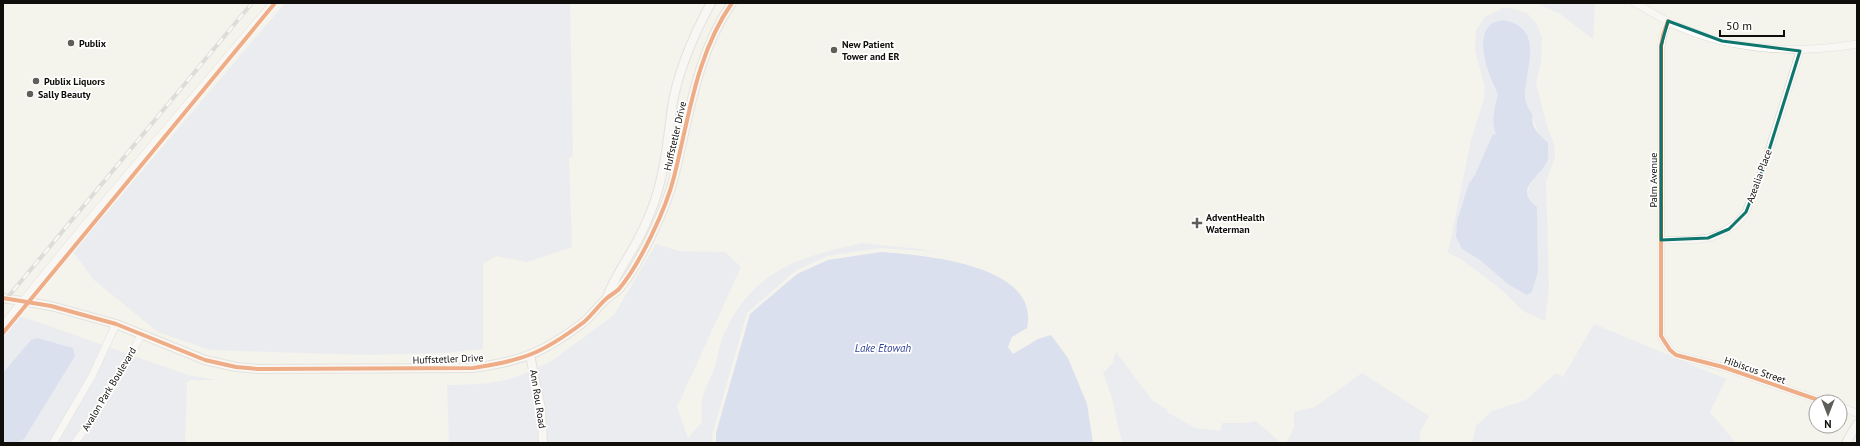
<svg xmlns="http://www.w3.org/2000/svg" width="1860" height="446" viewBox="0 0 1860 446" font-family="'PT Sans',sans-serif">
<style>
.green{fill:#e0e5f2;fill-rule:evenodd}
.water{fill:#bdc9f0}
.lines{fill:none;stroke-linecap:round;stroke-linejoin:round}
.minor-casing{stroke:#cfcfc9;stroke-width:8}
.tertiary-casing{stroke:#cfcfc9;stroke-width:10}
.minor{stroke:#fdfdfc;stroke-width:7}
.tertiary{stroke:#fdfdfc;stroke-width:8}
.rail-casing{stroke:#c2c2c0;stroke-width:4}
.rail{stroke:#fff;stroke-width:2.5;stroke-dasharray:8;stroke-linecap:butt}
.cycleway-casing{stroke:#fff;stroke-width:6}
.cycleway{stroke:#e8590c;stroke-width:4}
.marked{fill:none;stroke:#0f766e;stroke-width:3;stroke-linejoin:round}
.poi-dot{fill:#5f5e59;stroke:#fff;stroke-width:1.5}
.labels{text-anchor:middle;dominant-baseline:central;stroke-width:3.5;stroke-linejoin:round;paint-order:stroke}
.poi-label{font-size:10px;font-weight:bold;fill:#0f0e0a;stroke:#fff;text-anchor:start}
.street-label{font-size:10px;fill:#0f0e0a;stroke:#fff}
.water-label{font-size:11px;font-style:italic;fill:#35459a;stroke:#fff}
</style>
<rect width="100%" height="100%" fill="#f4f3ec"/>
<g class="green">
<path d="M 285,3 L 570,3 L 573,155 L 569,159 L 572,247 L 527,262 L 496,256 L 483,264 L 483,349 L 444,353 L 370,355 L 210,350 L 158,332 L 94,280 L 73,252 Z"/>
<path d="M 1536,3 L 1595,3 L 1593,39 L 1560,14 Z"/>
<path d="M 1503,8 L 1510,8 L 1527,13 L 1536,23 L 1542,37 L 1541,62 L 1536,83 L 1547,126 L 1554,144 L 1555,158 L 1546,181 L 1549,288 L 1545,321 L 1523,311 L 1503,291 L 1461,259 L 1447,252 L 1449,248 L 1471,140 L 1484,99 L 1485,87 L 1475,51 L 1476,30 L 1485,17 ZM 1529,68 C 1527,78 1524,89 1526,100 C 1527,106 1531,111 1533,117 C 1536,130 1538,133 1548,143 L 1539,174 L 1532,179 L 1527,194 L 1529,201 L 1537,207 L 1538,272 L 1532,292 L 1527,295 L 1509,285 L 1480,260 L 1462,249 L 1456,237 L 1457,221 L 1469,183 L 1475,175 L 1493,135 L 1496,135 L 1493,112 L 1498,94 L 1492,84 Z"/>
<path d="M 862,243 L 920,249 L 938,254 L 924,251 L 881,248 L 827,256 L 795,271 L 747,313 L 713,432 L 712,443 L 547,443 L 545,408 L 537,368 L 553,360 L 614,315 L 656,244 L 679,251 L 725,252 L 741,267 L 677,407 L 688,438 L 702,422 C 702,415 700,407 702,401 C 704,389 711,378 715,366 C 718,356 719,344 724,334 C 753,270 799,257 862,243 Z"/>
<path d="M 4,315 L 26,318 L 188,375 L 217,380 L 190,380 L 187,382 L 185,443 L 3,443 Z"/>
<path d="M 1594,324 L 1726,379 L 1710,412 L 1736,443 L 1472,443 L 1476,426 L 1492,411 L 1526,400 L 1556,373 L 1563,377 Z"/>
<path d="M 1116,352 L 1152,400 L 1166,409 L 1168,413 L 1196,428 L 1220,431 L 1222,423 L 1246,423 L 1256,421 L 1281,443 L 1122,443 L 1112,398 L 1103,373 L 1112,364 Z"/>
<path d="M 529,372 L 537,410 L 538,443 L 449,443 L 447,385 C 476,385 502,384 529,372 Z"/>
<path d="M 1362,373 L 1429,416 L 1420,432 L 1420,443 L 1286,443 L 1294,428 L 1294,412 L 1315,407 Z"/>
</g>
<g class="water">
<path d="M 1503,20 C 1546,28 1525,68 1525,97 C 1526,104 1529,109 1532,114 C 1533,118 1532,120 1533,124 C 1535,132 1543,137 1548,143 C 1548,148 1549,157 1547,162 C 1539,178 1513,189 1537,207 L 1538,272 L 1532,292 L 1527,295 L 1509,285 L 1480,260 L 1462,249 L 1456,237 L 1457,221 L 1469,183 L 1475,175 L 1493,134 L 1496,135 C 1491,120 1494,108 1498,94 C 1489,77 1474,39 1491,24 C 1494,22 1499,21 1503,20 Z"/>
<path d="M 881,252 C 922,255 1041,264 1027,328 L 1012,337 L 1008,347 L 1013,354 L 1038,339 L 1051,335 L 1068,358 L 1087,404 L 1093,443 L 716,443 L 716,433 L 750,314 L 797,274 L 828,260 Z"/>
<path d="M 37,338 L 73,348 L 75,356 L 24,439 L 16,443 L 3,443 L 3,373 L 31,340 Z"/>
</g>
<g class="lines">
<defs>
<g id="minor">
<path d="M 1635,3 C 1646,9 1656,15 1667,21 C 1725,50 1794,55 1857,44"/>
<path d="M 1668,21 L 1663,35 L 1661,46 L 1661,336 L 1670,350 L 1676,355 L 1723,367 L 1824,402"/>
<path d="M 1661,240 L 1691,240 L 1708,238 L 1720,234 L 1737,223 L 1746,212 L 1765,163 L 1800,51"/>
<path d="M 3,325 L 82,228 L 273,3"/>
<path d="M 1840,407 L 1857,413"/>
<path d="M 53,443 L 92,376 L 116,324"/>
<path d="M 75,443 L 97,412 L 142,334"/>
</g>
<g id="tertiary">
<path d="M 607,297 C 613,281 622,267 631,252 C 641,235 649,218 655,200 C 665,170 668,138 672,107 C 678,70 693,36 711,3"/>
<path d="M 3,298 L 51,306 L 116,324 L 205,360 L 236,367 L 258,369 L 473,368 C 492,365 511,362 529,355 C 548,348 568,334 584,322 C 592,315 599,305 607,298 C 611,295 616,292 619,289 C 640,264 666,209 674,177 C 689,118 696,54 732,3"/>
<path d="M 530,355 L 541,409 L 543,443"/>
<path d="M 1846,443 L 1857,424"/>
</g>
</defs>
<use href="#minor" class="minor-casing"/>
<use href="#tertiary" class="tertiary-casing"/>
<use href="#minor" class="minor"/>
<use href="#tertiary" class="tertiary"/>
<defs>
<path id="rail" d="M 3,303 L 252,3"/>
</defs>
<use href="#rail" class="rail-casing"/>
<use href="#rail" class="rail"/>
<defs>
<g id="cycleway">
<path d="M 1668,21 L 1663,35 L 1661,46 L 1661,336 L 1670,350 L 1676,355 L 1723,367 L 1824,402"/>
<path d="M 3,298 L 51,306 L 116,324 L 205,360 L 236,367 L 258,369 L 473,368 C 492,365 511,362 529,355 C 548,348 568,334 584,322 C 592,315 599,305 607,298 C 611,295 616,292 619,289 C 640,264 666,209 674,177 C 689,118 696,54 732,3"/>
<path d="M 3,333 L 275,3"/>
</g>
</defs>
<use href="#cycleway" class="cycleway-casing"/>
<use href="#cycleway" class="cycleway"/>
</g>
<path d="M0 0H1860V446H0ZM 1668,21 L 1722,41 L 1800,51 L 1765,163 L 1746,212 L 1729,229 L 1708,238 L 1661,240 L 1661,46 Z" fill="#f4f3ec" fill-opacity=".55" fill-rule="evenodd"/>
<path class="marked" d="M 1668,21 L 1722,41 L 1800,51 L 1765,163 L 1746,212 L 1729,229 L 1708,238 L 1661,240 L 1661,46 Z"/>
<g class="poi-dot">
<circle cx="71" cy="43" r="4"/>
<circle cx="834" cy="50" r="4"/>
<circle cx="36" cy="81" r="4"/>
<circle cx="30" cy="94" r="4"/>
<path d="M1195 217h4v4h4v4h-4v4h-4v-4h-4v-4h4z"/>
</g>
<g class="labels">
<g class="poi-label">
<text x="79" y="43">Publix</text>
<text x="842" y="44">New Patient<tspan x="842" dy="12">Tower and ER</tspan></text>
<text x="44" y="81">Publix Liquors</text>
<text x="38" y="94">Sally Beauty</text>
<text x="1206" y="217">AdventHealth<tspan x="1206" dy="12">Waterman</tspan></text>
</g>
<g class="street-label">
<text transform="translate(675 136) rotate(-77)">Huffstetler Drive</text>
<text transform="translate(1759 176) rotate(-70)">Azealia Place</text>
<text transform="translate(1653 180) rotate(-90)">Palm Avenue</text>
<text transform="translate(448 359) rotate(-2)">Huffstetler Drive</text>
<text transform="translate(1755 370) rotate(19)">Hibiscus Street</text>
<text transform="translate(109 389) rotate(-59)">Avalon Park Boulevard</text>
<text transform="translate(538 399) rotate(81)">Ann Rou Road</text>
</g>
<g class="water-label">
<text x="883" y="348">Lake Etowah</text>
</g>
</g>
<rect width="1860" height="446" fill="none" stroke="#0f0e0a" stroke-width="8"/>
<g transform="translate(1828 414) rotate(180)"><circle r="19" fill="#ffffff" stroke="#9f9f9d"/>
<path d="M0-3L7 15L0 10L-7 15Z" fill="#5f5e59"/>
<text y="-6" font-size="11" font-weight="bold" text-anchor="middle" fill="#0f0e0a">N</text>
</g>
<path d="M1720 30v6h64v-6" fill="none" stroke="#0f0e0a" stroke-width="2"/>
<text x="1726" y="30" font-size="12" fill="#0f0e0a" stroke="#ffffff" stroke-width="3" paint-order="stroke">50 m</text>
</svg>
